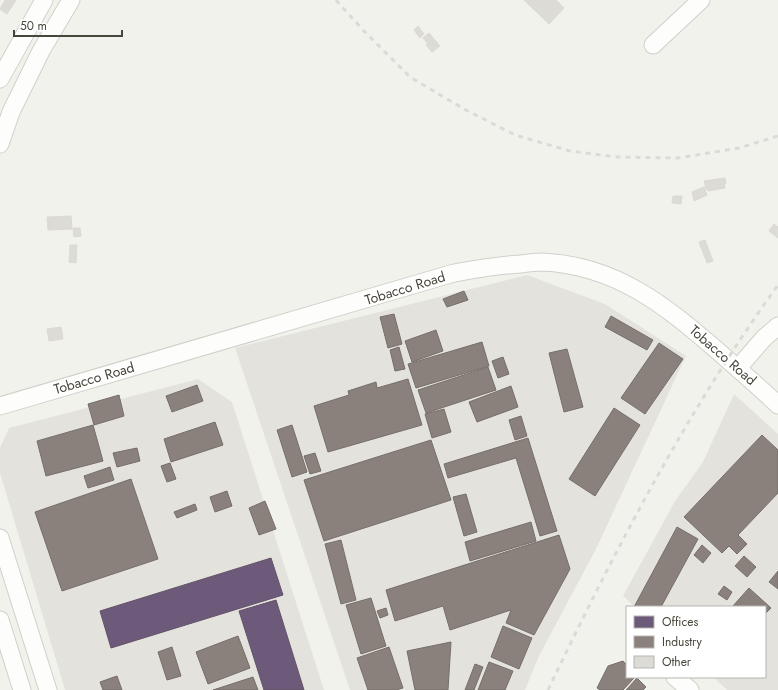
<svg xmlns="http://www.w3.org/2000/svg" width="778" height="690" viewBox="0 0 778 690" font-family="Jost,sans-serif">
<style>
.industrial{fill:#e4e2dd}
.offices{fill:#6d597a;stroke:#625367}
.industry{fill:#8a817c;stroke:#766f68}
.building{fill:#dcdbd6;stroke:#dad9d3}
.lines{fill:none;stroke-linecap:round;stroke-linejoin:round}
.minor-casing{stroke:#d0d0cb;stroke-width:19}
.minor{stroke:#fdfdfc;stroke-width:17}
.rail{stroke:#dadad9;stroke-width:3;stroke-dasharray:5 5;stroke-linecap:butt}
.labels{text-anchor:middle;dominant-baseline:central;stroke-width:4;stroke-linejoin:round;paint-order:stroke}
.street-label{font-size:14px;fill:#48453a;stroke:#fff}
</style>
<rect width="100%" height="100%" fill="#f2f2ed"/>
<g class="industrial">
<path d="M 527,275 L 605,304 L 686,356 L 596,549 L 539,656 L 525,690 L 350,690 L 235,348 Z"/>
<path d="M 198,379 L 232,402 L 324,690 L 65,690 L 0,473 L 0,448 L 9,428 Z"/>
<path d="M 734,394 L 778,434 L 778,690 L 727,690 L 713,677 L 765,677 L 765,607 L 635,607 L 623,596 L 675,501 L 703,462 Z"/>
</g>
<g class="offices">
<path d="M 271,558 L 283,595 L 111,648 L 100,611 Z"/>
<path d="M 276,600 L 304,690 L 264,690 L 239,611 Z"/>
</g>
<g class="industry">
<path d="M 464,291 L 468,300 L 447,307 L 443,299 Z"/>
<path d="M 394,314 L 402,344 L 388,348 L 380,317 Z"/>
<path d="M 611,316 L 653,340 L 647,350 L 605,327 Z"/>
<path d="M 436,330 L 443,351 L 412,362 L 405,341 Z"/>
<path d="M 482,342 L 489,366 L 416,388 L 408,364 Z"/>
<path d="M 659,343 L 683,359 L 645,414 L 621,398 Z"/>
<path d="M 399,347 L 405,369 L 395,371 L 390,350 Z"/>
<path d="M 567,349 L 583,407 L 564,412 L 549,353 Z"/>
<path d="M 503,357 L 509,374 L 498,378 L 492,361 Z"/>
<path d="M 488,367 L 496,390 L 426,413 L 418,390 Z"/>
<path d="M 408,379 L 422,425 L 328,452 L 314,406 L 349,395 L 348,391 L 376,382 L 377,388 Z"/>
<path d="M 197,385 L 203,401 L 172,412 L 166,396 Z"/>
<path d="M 511,386 L 518,407 L 477,422 L 469,402 Z"/>
<path d="M 119,395 L 124,416 L 94,425 L 88,404 Z"/>
<path d="M 614,408 L 640,425 L 595,496 L 569,479 Z"/>
<path d="M 444,409 L 451,432 L 432,438 L 425,414 Z"/>
<path d="M 521,416 L 527,436 L 515,440 L 509,420 Z"/>
<path d="M 215,422 L 223,445 L 171,462 L 164,439 Z"/>
<path d="M 93,425 L 103,461 L 46,476 L 37,441 Z"/>
<path d="M 292,425 L 307,472 L 292,477 L 277,430 Z"/>
<path d="M 762,435 L 778,450 L 778,493 L 738,535 L 747,544 L 737,554 L 729,546 L 722,553 L 684,517 Z"/>
<path d="M 528,438 L 557,531 L 540,536 L 516,458 L 448,478 L 444,464 Z"/>
<path d="M 431,440 L 451,500 L 324,541 L 304,480 Z"/>
<path d="M 137,448 L 140,461 L 117,467 L 113,453 Z"/>
<path d="M 315,453 L 321,471 L 310,474 L 304,456 Z"/>
<path d="M 170,463 L 176,479 L 167,482 L 161,466 Z"/>
<path d="M 110,467 L 114,480 L 88,488 L 84,476 Z"/>
<path d="M 131,479 L 158,559 L 62,591 L 35,512 Z"/>
<path d="M 227,491 L 232,506 L 215,512 L 210,497 Z"/>
<path d="M 466,494 L 477,532 L 464,536 L 453,497 Z"/>
<path d="M 265,501 L 276,529 L 259,535 L 249,508 Z"/>
<path d="M 195,504 L 197,510 L 177,518 L 174,512 Z"/>
<path d="M 531,522 L 536,541 L 470,561 L 465,542 Z"/>
<path d="M 677,527 L 698,539 L 661,607 L 634,607 Z"/>
<path d="M 559,535 L 570,569 L 534,635 L 506,623 L 511,610 L 450,630 L 443,606 L 395,621 L 386,590 Z"/>
<path d="M 341,540 L 356,600 L 341,604 L 325,544 Z"/>
<path d="M 702,545 L 711,553 L 703,563 L 694,555 Z"/>
<path d="M 744,556 L 756,567 L 747,577 L 735,566 Z"/>
<path d="M 778,571 L 778,589 L 769,582 Z"/>
<path d="M 724,586 L 732,592 L 727,600 L 718,594 Z"/>
<path d="M 749,588 L 771,608 L 765,614 L 765,607 L 732,607 Z"/>
<path d="M 371,598 L 386,646 L 361,654 L 346,605 Z"/>
<path d="M 386,608 L 388,615 L 380,618 L 377,611 Z"/>
<path d="M 503,626 L 532,638 L 519,669 L 491,657 Z"/>
<path d="M 238,636 L 250,668 L 208,684 L 196,652 Z"/>
<path d="M 451,642 L 448,690 L 415,690 L 407,651 Z"/>
<path d="M 172,647 L 181,676 L 167,680 L 158,652 Z"/>
<path d="M 389,647 L 403,688 L 396,690 L 368,690 L 357,658 Z"/>
<path d="M 623,661 L 627,665 L 627,677 L 635,677 L 623,690 L 600,690 L 597,688 L 608,666 Z"/>
<path d="M 489,662 L 513,671 L 505,690 L 478,690 Z"/>
<path d="M 475,664 L 483,667 L 474,690 L 465,690 Z"/>
<path d="M 117,676 L 122,690 L 103,690 L 100,682 Z"/>
<path d="M 253,677 L 258,690 L 213,690 Z"/>
<path d="M 637,678 L 646,687 L 643,690 L 626,690 Z"/>
</g>
<g class="building">
<path d="M 5,0 L 16,0 L 7,14 L 0,9 Z"/>
<path d="M 524,0 L 556,0 L 564,8 L 549,24 Z"/>
<path d="M 418,26 L 424,34 L 420,38 L 414,30 Z"/>
<path d="M 429,33 L 440,46 L 432,52 L 426,45 L 428,44 L 423,38 Z"/>
<path d="M 725,178 L 726,184 L 724,184 L 725,188 L 708,191 L 708,189 L 706,189 L 704,181 Z"/>
<path d="M 704,187 L 707,195 L 694,201 L 692,192 Z"/>
<path d="M 673,196 L 682,196 L 681,204 L 672,203 Z"/>
<path d="M 71,216 L 72,229 L 48,230 L 47,217 Z"/>
<path d="M 774,224 L 778,227 L 778,238 L 769,231 Z"/>
<path d="M 73,228 L 80,228 L 81,236 L 74,237 Z"/>
<path d="M 705,240 L 713,261 L 707,263 L 699,242 Z"/>
<path d="M 70,245 L 77,245 L 76,263 L 69,262 Z"/>
<path d="M 61,327 L 63,339 L 49,341 L 47,329 Z"/>
</g>
<g class="lines">
<defs>
<g id="minor">
<path d="M 653,45 L 701,0"/>
<path d="M 0,79 L 44,0"/>
<path d="M 0,144 L 11,112 L 41,51 L 71,0"/>
<path d="M 738,368 L 764,338 L 778,326"/>
<path d="M 0,406 L 454,273 C 477,269 498,265 521,264 C 528,263 535,262 542,262 C 616,265 666,306 719,352 C 739,370 759,387 778,405"/>
<path d="M 0,538 L 48,690"/>
<path d="M 0,620 L 22,690"/>
<path d="M 675,677 L 690,690"/>
</g>
</defs>
<use href="#minor" class="minor-casing"/>
<use href="#minor" class="minor"/>
<g class="rail">
<path d="M 336,0 L 362,29 L 410,77 L 464,109 L 515,135 L 570,151 L 617,157 L 678,158 L 739,148 L 778,136"/>
<path d="M 548,690 C 615,550 687,411 778,285"/>
</g>
</g>
<g class="labels">
<g class="street-label">
<text transform="translate(405 288) rotate(-17)">Tobacco Road</text>
<text transform="translate(723 355) rotate(41)">Tobacco Road</text>
<text transform="translate(94 378) rotate(-16)">Tobacco Road</text>
</g>
</g>
<rect x="626" y="606" width="140" height="72" fill="#ffffff" stroke="#b6b5b0"/>
<rect x="634" y="616" width="20" height="12" fill="#6d597a" stroke="#b6b5b0"/>
<text x="662" y="626" font-size="12" fill="#48453a">Offices</text>
<rect x="634" y="636" width="20" height="12" fill="#8a817c" stroke="#b6b5b0"/>
<text x="662" y="646" font-size="12" fill="#48453a">Industry</text>
<rect x="634" y="656" width="20" height="12" fill="#dcdbd6" stroke="#b6b5b0"/>
<text x="662" y="666" font-size="12" fill="#48453a">Other</text>
<path d="M14 30v6h108v-6" fill="none" stroke="#48453a" stroke-width="2"/>
<text x="20" y="30" font-size="12" fill="#48453a" stroke="#ffffff" stroke-width="3" paint-order="stroke">50 m</text>
</svg>
